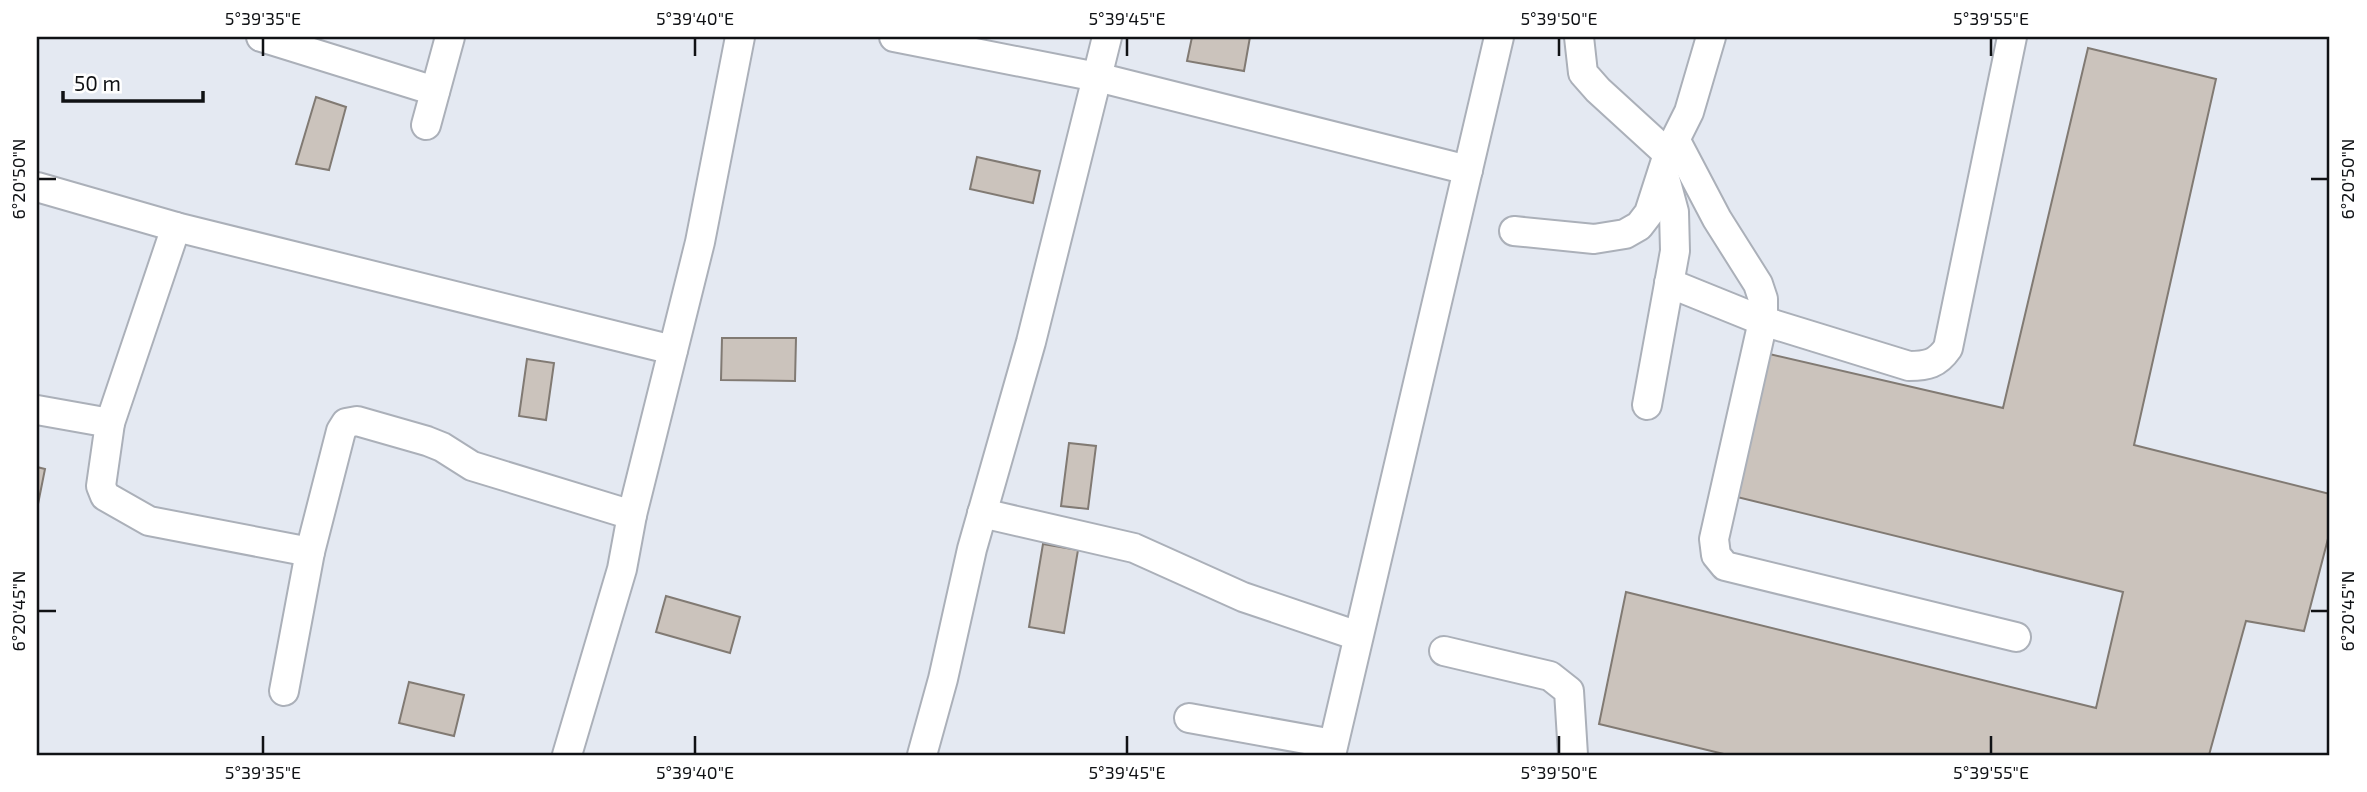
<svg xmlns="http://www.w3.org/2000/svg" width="2367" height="792" viewBox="0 0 2367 792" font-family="'Exo 2',sans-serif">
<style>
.building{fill:#cbc3bc;stroke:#817a73;stroke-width:2}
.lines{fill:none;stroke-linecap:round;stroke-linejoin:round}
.minor-casing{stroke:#abb0b9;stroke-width:32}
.minor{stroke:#fff;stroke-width:28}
.ticks{fill:none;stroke:#101215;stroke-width:2.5}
.neatline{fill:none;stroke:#101215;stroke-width:2.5}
.ticks-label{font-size:18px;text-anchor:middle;fill:#101215}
</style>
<rect width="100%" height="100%" fill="#e4e9f2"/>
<g class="building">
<path d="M 1192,37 L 1250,37 L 1244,71 L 1187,61 Z"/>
<path d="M 2088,48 L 2216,79 L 2134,445 L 2330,494 L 2330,531 L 2304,631 L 2246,621 L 2209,755 L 1728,755 L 1599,724 L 1626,592 L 2096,708 L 2123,592 L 1733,496 L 1765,353 L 2003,408 Z"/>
<path d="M 316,97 L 346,107 L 329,170 L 296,164 Z"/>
<path d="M 977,157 L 1040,171 L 1033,203 L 970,189 Z"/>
<path d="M 722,338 L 796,338 L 795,381 L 721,380 Z"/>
<path d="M 527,359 L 554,363 L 546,420 L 519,416 Z"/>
<path d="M 1069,443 L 1096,446 L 1088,509 L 1061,506 Z"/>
<path d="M 37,467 L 45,469 L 37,509 Z"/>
<path d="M 1043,544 L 1078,550 L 1064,633 L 1029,627 Z"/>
<path d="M 666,596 L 740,617 L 730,653 L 656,632 Z"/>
<path d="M 409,682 L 464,695 L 454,736 L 399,723 Z"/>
</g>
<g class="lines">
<defs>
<g id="minor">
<path d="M 261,37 L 435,91"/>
<path d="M 894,37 L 1097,77 L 1468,170"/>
<path d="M 1579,37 L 1583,73 L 1598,90 L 1668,154"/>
<path d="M 426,125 L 450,37"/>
<path d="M 1676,141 L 1717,219 L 1758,284 L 1763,299 L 1763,321 L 1714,539 L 1716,555 L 1725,566 L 2016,637"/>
<path d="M 37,187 L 176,227 L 673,350"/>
<path d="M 1514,231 L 1594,239 L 1625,234 L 1639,226 L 1649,213 L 1668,154 L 1689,112 L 1711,37"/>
<path d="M 1669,283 L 1763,321 L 1909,366 C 1927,366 1937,364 1948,348 L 2012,37"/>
<path d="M 1647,405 L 1675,251 L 1674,212 L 1663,171"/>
<path d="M 37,410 L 110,423 L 101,486 L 105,496 L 149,521 L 310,552"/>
<path d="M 110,423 L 176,227"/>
<path d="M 982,513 L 1134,548 L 1243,597 L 1358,636"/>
<path d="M 1444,651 L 1550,676 L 1569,691 L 1573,755"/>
<path d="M 284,691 L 310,552 L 341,431 L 346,423 L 357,421 L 427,441 L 442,447 L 472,466 L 632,515"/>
<path d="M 1189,718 L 1333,744"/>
<path d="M 567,755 L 622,569 L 632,515 L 700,242 L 740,37"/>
<path d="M 922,755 L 943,679 L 972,549 L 1031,342 L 1107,37"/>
<path d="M 1331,755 L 1499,37"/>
</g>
</defs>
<use href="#minor" class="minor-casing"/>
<use href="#minor" class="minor"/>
</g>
<path class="ticks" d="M 263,38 L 263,56M 695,38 L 695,56M 1127,38 L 1127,56M 1559,38 L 1559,56M 1991,38 L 1991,56M 38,179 L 56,179M 2311,179 L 2328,179M 38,611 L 56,611M 2311,611 L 2328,611M 263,736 L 263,754M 695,736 L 695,754M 1127,736 L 1127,754M 1559,736 L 1559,754M 1991,736 L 1991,754"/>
<rect width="2367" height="792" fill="none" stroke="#ffffff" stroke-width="77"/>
<path d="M63 91v10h140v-10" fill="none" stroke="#101215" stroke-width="3.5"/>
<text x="74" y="91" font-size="21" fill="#101215" stroke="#ffffff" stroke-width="5" paint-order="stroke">50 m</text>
<rect x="38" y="38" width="2290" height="716" class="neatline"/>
<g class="ticks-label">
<text x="263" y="25">5°39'35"E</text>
<text x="695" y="25">5°39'40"E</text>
<text x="1127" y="25">5°39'45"E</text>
<text x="1559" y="25">5°39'50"E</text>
<text x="1991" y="25">5°39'55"E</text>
<text transform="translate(19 179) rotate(-90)" y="6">6°20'50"N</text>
<text transform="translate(2348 179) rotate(-90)" y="6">6°20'50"N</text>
<text transform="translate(19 611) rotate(-90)" y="6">6°20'45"N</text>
<text transform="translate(2348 611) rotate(-90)" y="6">6°20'45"N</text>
<text x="263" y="779">5°39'35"E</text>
<text x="695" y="779">5°39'40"E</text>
<text x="1127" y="779">5°39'45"E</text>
<text x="1559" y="779">5°39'50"E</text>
<text x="1991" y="779">5°39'55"E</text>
</g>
</svg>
